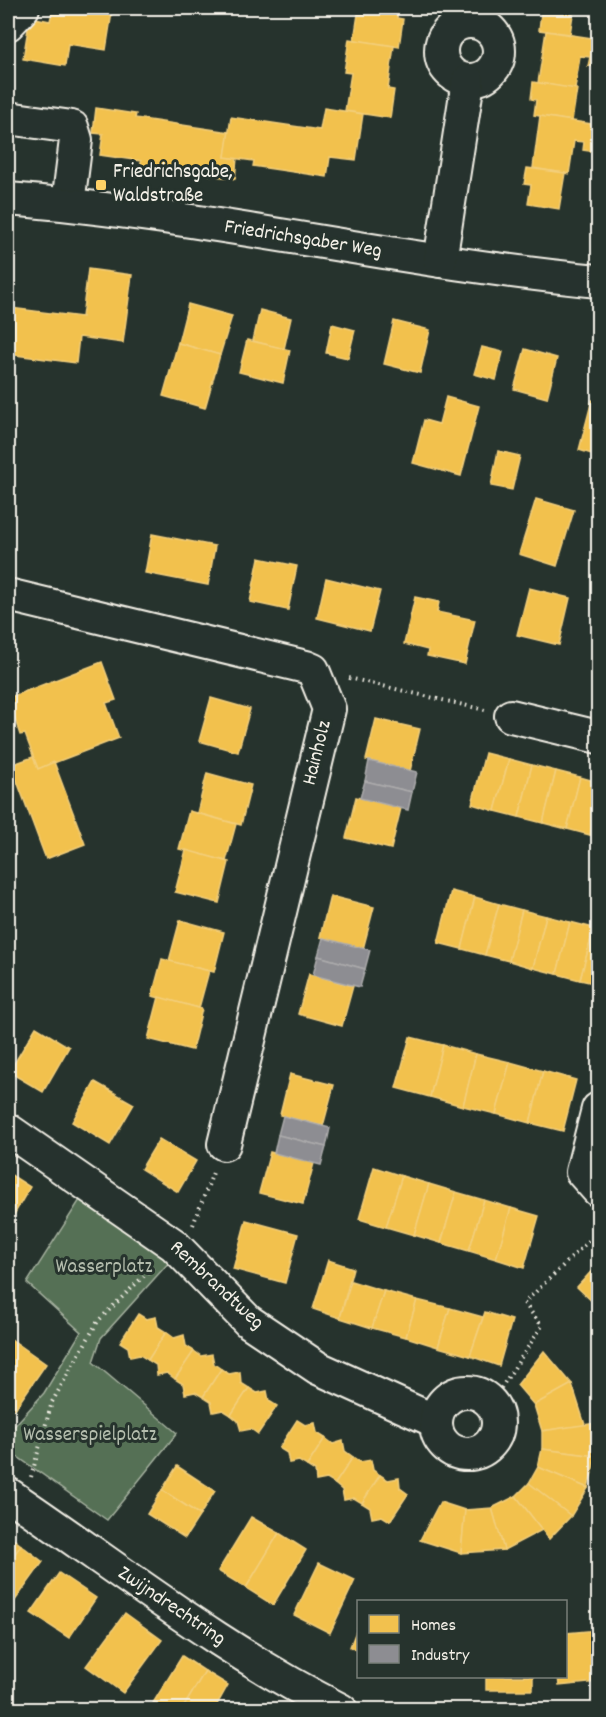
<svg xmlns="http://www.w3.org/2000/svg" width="606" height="1717" viewBox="0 0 606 1717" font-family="Dekko,sans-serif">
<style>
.green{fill:#556f55;stroke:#a4b09e;stroke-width:1.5}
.homes{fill:#f2c14e;stroke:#f3cf7c;stroke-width:1.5}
.industry{fill:#8d8d92;stroke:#acabac;stroke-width:1.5}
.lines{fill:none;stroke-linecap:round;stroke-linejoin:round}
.minor-casing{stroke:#f4f1e8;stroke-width:36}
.path{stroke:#f4f1e8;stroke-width:4;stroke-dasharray:1.5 4.5;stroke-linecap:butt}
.minor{stroke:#26332d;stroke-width:32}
.poi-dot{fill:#ffd166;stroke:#26332d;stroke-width:2}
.labels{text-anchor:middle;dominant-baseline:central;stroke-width:6;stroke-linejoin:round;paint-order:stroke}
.poi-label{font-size:21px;fill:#f4f1e8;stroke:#26332d;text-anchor:start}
.street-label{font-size:21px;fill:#f4f1e8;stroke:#26332d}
.park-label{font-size:21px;fill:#b4bdad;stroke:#26332d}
</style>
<rect width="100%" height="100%" fill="#26332d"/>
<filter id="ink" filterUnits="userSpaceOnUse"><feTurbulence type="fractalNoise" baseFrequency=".0167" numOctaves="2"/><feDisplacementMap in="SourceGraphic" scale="12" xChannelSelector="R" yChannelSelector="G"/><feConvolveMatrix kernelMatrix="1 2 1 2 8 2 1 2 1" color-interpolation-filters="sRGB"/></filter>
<g filter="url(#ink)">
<path class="green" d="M 83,1195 L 172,1259 L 101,1338 L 93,1362 L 177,1433 L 107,1520 L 8,1450 L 8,1433 L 44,1393 L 81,1332 L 27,1283 Z"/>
<g class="homes">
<path d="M 53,8 L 99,8 L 112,12 L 106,50 L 68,44 L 65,66 L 23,59 L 30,17 L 50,21 Z"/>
<path d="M 359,8 L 398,8 L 397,18 L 403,19 L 399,47 L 354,40 Z"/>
<path d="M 537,8 L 574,8 L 570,34 L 539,30 L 541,13 L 536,12 Z"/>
<path d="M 546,31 L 598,39 L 598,67 L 588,66 L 590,57 L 580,56 L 575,89 L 538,83 Z"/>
<path d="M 349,39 L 394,46 L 388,89 L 394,90 L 390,118 L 345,111 L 351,73 L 344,72 Z"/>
<path d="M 533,82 L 577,89 L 572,121 L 534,115 L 536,100 L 531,99 Z"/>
<path d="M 96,108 L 136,114 L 135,118 L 229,132 L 225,157 L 237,158 L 235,179 L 141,165 L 141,161 L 100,155 L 103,134 L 93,133 Z"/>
<path d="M 324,108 L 363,114 L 356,160 L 330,157 L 327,177 L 253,166 L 254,161 L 225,157 L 231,117 L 320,130 Z"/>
<path d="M 540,116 L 598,125 L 596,152 L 583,150 L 584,142 L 574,141 L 569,174 L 533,168 Z"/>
<path d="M 527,168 L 565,173 L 559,209 L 528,204 L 531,185 L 524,184 Z"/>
<path d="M 88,269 L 132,275 L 123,343 L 79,337 L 76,363 L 8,354 L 11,308 L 82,317 Z"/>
<path d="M 188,304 L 232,316 L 220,355 L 178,343 Z"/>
<path d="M 260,310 L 291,318 L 284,349 L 253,341 Z"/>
<path d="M 394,321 L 430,330 L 420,373 L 384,364 Z"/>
<path d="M 332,324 L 355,330 L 348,358 L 326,353 Z"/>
<path d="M 247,340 L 290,350 L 283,383 L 239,372 Z"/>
<path d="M 178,343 L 220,355 L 205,408 L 163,396 Z"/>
<path d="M 482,347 L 503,352 L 496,380 L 474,374 Z"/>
<path d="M 525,349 L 557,358 L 547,398 L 514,389 Z"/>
<path d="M 446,397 L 479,406 L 461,476 L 413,463 L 424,420 L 439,424 Z"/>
<path d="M 592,400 L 598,402 L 598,456 L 579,450 Z"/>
<path d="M 498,451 L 520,456 L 512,490 L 491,486 Z"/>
<path d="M 536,499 L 574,510 L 557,566 L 519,554 Z"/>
<path d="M 152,534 L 215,546 L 208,585 L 145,573 Z"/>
<path d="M 259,558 L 297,566 L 288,610 L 250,602 Z"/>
<path d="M 326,578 L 380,591 L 370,631 L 317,618 Z"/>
<path d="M 529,588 L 570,598 L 559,645 L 517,635 Z"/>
<path d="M 415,597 L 439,602 L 437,612 L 475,620 L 465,664 L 427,656 L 428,650 L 404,644 Z"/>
<path d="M 595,620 L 598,620 L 598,685 L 596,685 Z"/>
<path d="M 102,662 L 116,700 L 106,703 L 119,738 L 38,769 L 25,734 L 20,735 L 8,698 Z"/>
<path d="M 211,698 L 250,709 L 238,752 L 199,741 Z"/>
<path d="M 376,719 L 420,729 L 410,771 L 366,760 Z"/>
<path d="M 485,753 L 509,759 L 495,811 L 472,804 Z"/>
<path d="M 33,757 L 38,769 L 54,762 L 85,844 L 46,859 L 11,765 Z"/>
<path d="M 509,759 L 532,765 L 519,817 L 495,811 Z"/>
<path d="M 532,765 L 556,771 L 543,823 L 519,817 Z"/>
<path d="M 556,771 L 580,777 L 567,829 L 543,823 Z"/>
<path d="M 207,773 L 251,785 L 241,825 L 197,813 Z"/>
<path d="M 580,777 L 598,782 L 598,804 L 590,835 L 567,829 Z"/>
<path d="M 356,797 L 401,808 L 391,849 L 346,838 Z"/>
<path d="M 598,804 L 598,837 L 590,835 Z"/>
<path d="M 189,811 L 236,824 L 226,861 L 179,849 Z"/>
<path d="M 186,850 L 229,862 L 219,903 L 175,892 Z"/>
<path d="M 451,891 L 475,897 L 462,949 L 438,943 Z"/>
<path d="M 330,896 L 374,907 L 363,949 L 320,937 Z"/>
<path d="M 475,897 L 499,904 L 485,955 L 462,949 Z"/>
<path d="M 499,904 L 522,910 L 509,961 L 485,955 Z"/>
<path d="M 522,910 L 546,916 L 533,968 L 509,961 Z"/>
<path d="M 546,916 L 570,922 L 557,974 L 533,968 Z"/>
<path d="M 180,920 L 224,932 L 214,972 L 169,961 Z"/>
<path d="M 570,922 L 594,928 L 580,980 L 557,974 Z"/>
<path d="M 594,928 L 598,929 L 598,984 L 580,980 Z"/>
<path d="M 162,959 L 209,971 L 199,1008 L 152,996 Z"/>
<path d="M 309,974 L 353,986 L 342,1026 L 298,1014 Z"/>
<path d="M 159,997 L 202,1009 L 192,1050 L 148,1039 Z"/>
<path d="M 36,1027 L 69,1047 L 43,1092 L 9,1072 Z"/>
<path d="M 410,1037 L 443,1045 L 430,1097 L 396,1088 Z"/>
<path d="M 443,1045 L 476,1054 L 463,1106 L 430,1097 Z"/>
<path d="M 476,1054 L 510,1062 L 496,1114 L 463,1106 Z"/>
<path d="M 510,1062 L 543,1071 L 530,1123 L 496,1114 Z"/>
<path d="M 543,1071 L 576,1080 L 563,1131 L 530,1123 Z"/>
<path d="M 290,1074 L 334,1085 L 323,1126 L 280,1115 Z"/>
<path d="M 95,1082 L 134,1104 L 110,1145 L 72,1122 Z"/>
<path d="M 159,1139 L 196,1161 L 178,1192 L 141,1169 Z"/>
<path d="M 270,1152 L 314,1163 L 303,1204 L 259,1193 Z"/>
<path d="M 374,1167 L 402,1176 L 386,1227 L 359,1219 Z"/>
<path d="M 8,1173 L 30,1187 L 8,1225 Z"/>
<path d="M 402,1176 L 429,1184 L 414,1235 L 386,1227 Z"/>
<path d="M 429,1184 L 456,1192 L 441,1243 L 414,1235 Z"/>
<path d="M 456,1192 L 484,1200 L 469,1251 L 441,1243 Z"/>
<path d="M 484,1200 L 511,1208 L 496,1259 L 469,1251 Z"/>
<path d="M 511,1208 L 539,1216 L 524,1268 L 496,1259 Z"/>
<path d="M 246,1220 L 298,1234 L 285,1283 L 233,1269 Z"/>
<path d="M 328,1260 L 353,1268 L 340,1318 L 313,1309 Z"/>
<path d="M 598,1264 L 598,1307 L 577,1287 Z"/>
<path d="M 351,1281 L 384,1291 L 372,1328 L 340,1318 Z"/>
<path d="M 384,1291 L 417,1300 L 406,1337 L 372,1328 Z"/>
<path d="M 417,1300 L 450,1308 L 438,1347 L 406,1337 Z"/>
<path d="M 450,1308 L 483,1317 L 470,1356 L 438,1347 Z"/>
<path d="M 485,1312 L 512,1320 L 499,1366 L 470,1356 Z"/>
<path d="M 138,1314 L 146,1319 L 156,1317 L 158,1327 L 166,1332 L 148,1360 L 140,1355 L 130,1357 L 128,1347 L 120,1342 Z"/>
<path d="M 166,1332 L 174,1338 L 184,1335 L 186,1346 L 194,1351 L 175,1379 L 167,1373 L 157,1375 L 156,1365 L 148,1360 Z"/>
<path d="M 11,1339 L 46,1364 L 15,1409 L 8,1404 L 8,1343 Z"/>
<path d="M 194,1351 L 201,1356 L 212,1354 L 214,1364 L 221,1369 L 203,1397 L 195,1392 L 185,1394 L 183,1384 L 175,1379 Z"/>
<path d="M 544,1351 L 572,1384 L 534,1405 L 517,1385 Z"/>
<path d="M 221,1369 L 229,1374 L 240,1372 L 241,1383 L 249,1388 L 231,1415 L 223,1410 L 213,1412 L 211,1402 L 203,1397 Z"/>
<path d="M 572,1384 L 585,1425 L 542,1431 L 534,1405 Z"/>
<path d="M 249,1388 L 257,1393 L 267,1391 L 269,1401 L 277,1406 L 258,1434 L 251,1429 L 241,1431 L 238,1421 L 231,1415 Z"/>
<path d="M 297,1420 L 305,1425 L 315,1423 L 317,1433 L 325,1438 L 307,1466 L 299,1461 L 289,1463 L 287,1453 L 279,1448 Z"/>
<path d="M 596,1423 L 596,1456 L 542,1449 L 542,1431 Z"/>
<path d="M 325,1438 L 333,1444 L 343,1441 L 345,1451 L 353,1457 L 335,1484 L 327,1479 L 316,1481 L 315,1471 L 307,1466 Z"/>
<path d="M 542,1449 L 596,1456 L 588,1488 L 538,1467 Z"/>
<path d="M 353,1457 L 360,1462 L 371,1460 L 373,1470 L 380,1475 L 362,1503 L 354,1498 L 344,1500 L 342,1490 L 335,1484 Z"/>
<path d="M 177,1466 L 215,1491 L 200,1515 L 162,1490 Z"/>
<path d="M 538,1467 L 588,1488 L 571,1516 L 529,1483 Z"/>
<path d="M 380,1475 L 388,1480 L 399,1478 L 400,1488 L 408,1494 L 390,1521 L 382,1516 L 372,1518 L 370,1508 L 362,1503 Z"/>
<path d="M 529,1483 L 571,1516 L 549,1539 L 516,1496 Z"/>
<path d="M 162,1490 L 200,1515 L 185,1538 L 147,1514 Z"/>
<path d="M 516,1496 L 542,1530 L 504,1550 L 492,1508 Z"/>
<path d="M 440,1502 L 465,1510 L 461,1553 L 420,1540 Z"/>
<path d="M 492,1508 L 504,1550 L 461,1553 L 465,1510 Z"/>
<path d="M 251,1517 L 279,1533 L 246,1588 L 218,1571 Z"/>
<path d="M 279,1533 L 306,1550 L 273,1605 L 246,1588 Z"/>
<path d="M 8,1535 L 21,1545 L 8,1564 Z"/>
<path d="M 21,1545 L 43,1562 L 14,1602 L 8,1598 L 8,1564 Z"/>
<path d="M 319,1563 L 355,1580 L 330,1633 L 294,1615 Z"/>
<path d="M 59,1573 L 96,1598 L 69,1638 L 31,1613 Z"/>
<path d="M 125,1613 L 162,1640 L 123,1693 L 86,1666 Z"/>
<path d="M 358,1626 L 358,1651 L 350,1647 Z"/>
<path d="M 598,1630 L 598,1682 L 559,1686 L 558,1676 L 566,1676 L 566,1633 Z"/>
<path d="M 182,1656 L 205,1671 L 182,1710 L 165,1710 L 153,1703 Z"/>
<path d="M 205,1671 L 228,1685 L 214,1710 L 182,1710 Z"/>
<rect x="486" y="1676" width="47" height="14"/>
</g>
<g class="industry">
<path d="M 369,761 L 417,772 L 412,792 L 365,781 Z"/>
<path d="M 365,781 L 412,792 L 408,810 L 360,798 Z"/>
<path d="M 323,938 L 370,950 L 365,969 L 318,956 Z"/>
<path d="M 318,956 L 365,969 L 360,987 L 313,975 Z"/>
<path d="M 283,1116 L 330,1128 L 326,1147 L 278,1135 Z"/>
<path d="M 278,1135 L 326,1147 L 321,1165 L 274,1153 Z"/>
</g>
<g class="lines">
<defs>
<g id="minor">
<circle cx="470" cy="51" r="29"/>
<path d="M 8,24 L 23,8"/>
<path d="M 8,118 L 72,127 L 76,140 L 68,204"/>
<path d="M 8,199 C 206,215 400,262 598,281"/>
<path d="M 440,261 L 468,81"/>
<path d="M 8,595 L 306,667 L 313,670 L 329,709 L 224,1144"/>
<path d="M 511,716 L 598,737"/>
<path d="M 598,1109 L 582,1172 L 598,1190"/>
<path d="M 8,1130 L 174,1245 L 248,1321 L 318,1368 L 435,1421"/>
<circle cx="467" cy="1423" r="31"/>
<path d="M 8,1494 C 118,1568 221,1650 341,1710"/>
</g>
</defs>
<use href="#minor" class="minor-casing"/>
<g class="path">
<path d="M 482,25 L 485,8"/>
<path d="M 349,678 L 485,710"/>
<path d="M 193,1225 L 214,1170"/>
<path d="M 491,1403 L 542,1326 L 524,1303 L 598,1232"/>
<path d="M 31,1477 L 52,1402 L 98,1321 L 155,1265"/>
</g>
<use href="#minor" class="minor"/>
</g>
</g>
<rect class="poi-dot" x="95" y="179" width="12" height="12" rx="3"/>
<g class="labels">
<g class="poi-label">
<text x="113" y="173">Friedrichsgabe,<tspan x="113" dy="24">Waldstraße</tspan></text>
</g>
<g class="street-label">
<text transform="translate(303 240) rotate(9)">Friedrichsgaber Weg</text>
<text transform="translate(318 753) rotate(-76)">Hainholz</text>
<text transform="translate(216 1286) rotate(43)">Rembrandtweg</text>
<text transform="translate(171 1607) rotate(34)">Zwijndrechtring</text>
</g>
<g class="park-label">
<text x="104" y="1268">Wasserplatz</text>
<text x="90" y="1436">Wasserspielplatz</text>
</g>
</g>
<rect width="606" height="1717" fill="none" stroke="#26332d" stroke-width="30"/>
<rect x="15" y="15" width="576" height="1687" fill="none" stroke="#f4f1e8" stroke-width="2" filter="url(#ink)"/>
<rect x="357" y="1600" width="210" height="78" fill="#26332d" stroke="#787f78" stroke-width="1.5"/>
<rect x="369" y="1615" width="30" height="18" fill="#f2c14e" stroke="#787f78" stroke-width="1.5"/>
<text x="411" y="1630" font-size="18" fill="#f4f1e8">Homes</text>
<rect x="369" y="1645" width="30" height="18" fill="#8d8d92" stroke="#787f78" stroke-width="1.5"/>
<text x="411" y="1660" font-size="18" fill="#f4f1e8">Industry</text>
</svg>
